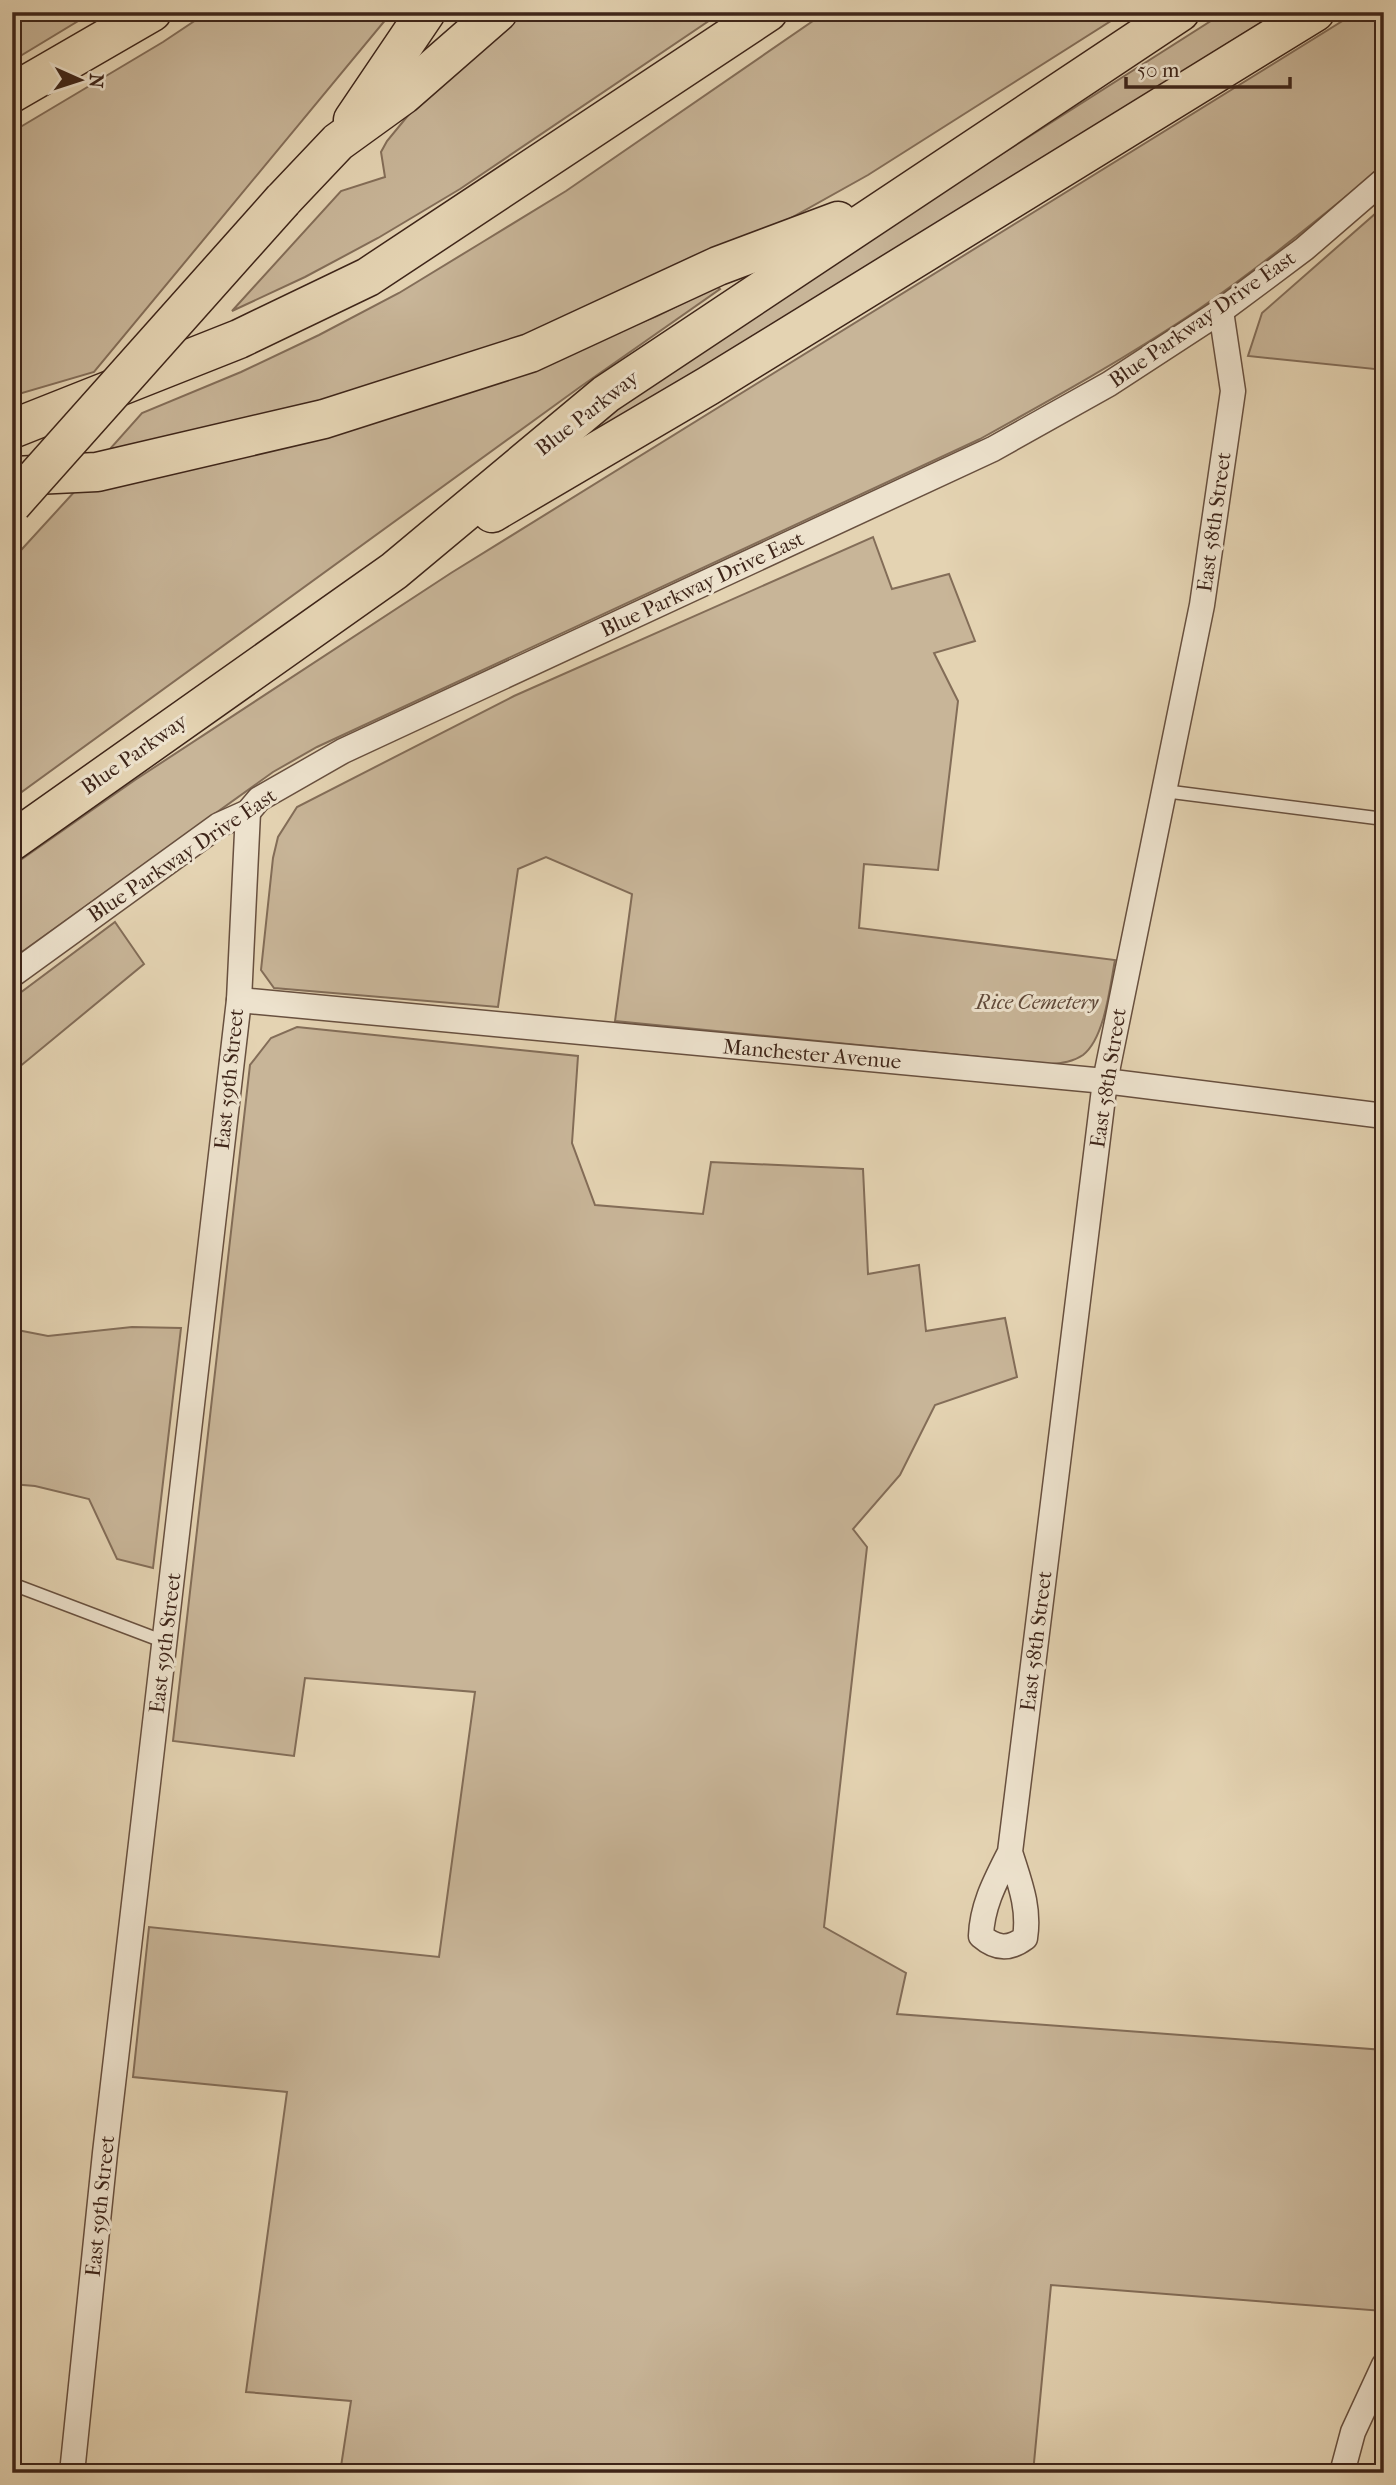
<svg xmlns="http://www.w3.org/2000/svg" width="1396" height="2485" viewBox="0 0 1396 2485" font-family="'IM FELL French Canon',serif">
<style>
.green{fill:#c8b598;stroke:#836d58;stroke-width:2}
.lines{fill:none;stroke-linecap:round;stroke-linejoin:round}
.lane-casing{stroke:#68503f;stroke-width:15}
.street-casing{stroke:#68503f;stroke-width:27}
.highway-casing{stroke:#3e2519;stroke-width:41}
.lane{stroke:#ede2cd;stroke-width:12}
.street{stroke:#ede2cd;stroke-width:24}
.highway{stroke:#e4d3b2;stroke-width:38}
.highway-bridge-casing{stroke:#3e2519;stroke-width:41;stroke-linecap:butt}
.highway-bridge{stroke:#e4d3b2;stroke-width:38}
.labels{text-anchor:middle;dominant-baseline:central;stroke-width:6;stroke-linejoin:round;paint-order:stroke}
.street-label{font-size:21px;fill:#3e2519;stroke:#ede2cd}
.park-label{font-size:21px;font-style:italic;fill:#604939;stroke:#ede2cd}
</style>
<rect width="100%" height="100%" fill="#e4d3b2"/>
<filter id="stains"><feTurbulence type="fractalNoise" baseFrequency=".00286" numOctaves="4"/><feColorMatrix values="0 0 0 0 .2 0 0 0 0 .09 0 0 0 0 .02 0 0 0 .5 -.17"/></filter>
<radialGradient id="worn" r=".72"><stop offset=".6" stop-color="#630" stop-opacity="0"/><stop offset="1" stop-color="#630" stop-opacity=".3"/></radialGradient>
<g class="green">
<path d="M 12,12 L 93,12 L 12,61 Z"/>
<path d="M 208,12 L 392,12 L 94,372 L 12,396 L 12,132 L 163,42 Z"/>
<path d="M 523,12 L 722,12 L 460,189 L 378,238 L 305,277 L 232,311 L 341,191 L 385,177 L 381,152 L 387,141 L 415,107 Z"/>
<path d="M 826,12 L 1125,12 L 868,175 L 789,219 L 619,299 L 526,336 L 302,407 L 109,450 L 142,413 L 241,372 L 319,335 L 399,293 L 481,243 L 566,191 Z"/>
<path d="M 1225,12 L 1278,12 L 504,498 L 617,408 L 953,185 Z"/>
<path d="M 1357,12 L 1384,12 L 1384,166 C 1323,215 1263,265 1199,309 C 1128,357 1054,398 980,439 L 317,747 L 273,772 L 12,959 L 12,866 L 135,780 L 451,573 Z"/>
<path d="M 1384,206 L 1384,370 L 1248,356 L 1262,313 Z"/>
<path d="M 717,286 L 720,289 L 580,387 L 12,799 L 12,560 L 76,490 L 533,366 L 657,316 Z"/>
<path d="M 873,537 L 892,589 L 949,574 L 975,641 L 934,653 L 958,701 L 938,870 L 864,864 L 859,928 L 1115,960 C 1110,986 1105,1038 1083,1055 C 1073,1062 1062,1063 1051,1064 L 615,1021 L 632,894 L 546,857 L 518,869 L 498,1007 L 274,988 L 261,970 L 273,858 L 278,837 L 297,807 L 514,696 Z"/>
<path d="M 115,922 L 144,964 L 12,1073 L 12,999 Z"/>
<path d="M 297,1027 L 578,1056 L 572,1143 L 595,1205 L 703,1214 L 711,1162 L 863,1169 L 868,1274 L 919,1265 L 926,1331 L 1005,1318 L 1017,1377 L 935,1405 L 900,1475 L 853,1529 L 867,1547 L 824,1927 L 906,1973 L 897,2014 L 1384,2050 L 1383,2311 L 1051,2285 L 1033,2473 L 340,2473 L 351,2401 L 246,2392 L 287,2092 L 133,2077 L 149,1927 L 439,1957 L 475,1692 L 305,1678 L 294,1756 L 173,1741 L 250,1065 L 271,1038 Z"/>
<path d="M 132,1327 L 181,1328 L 153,1568 L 117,1559 L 89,1499 L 35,1486 L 12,1484 L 12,1329 L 48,1336 Z"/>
</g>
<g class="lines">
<defs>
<g id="lane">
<path d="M 1164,791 L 1384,819"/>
<path d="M 12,1584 L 165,1642"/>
</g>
<g id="street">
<path d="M 12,975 L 219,825 L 248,812 L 259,799 L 343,751 L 993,449 L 1109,384 L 1221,311 L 1304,249 L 1384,180"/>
<path d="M 239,1000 L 1105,1081 L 1384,1116"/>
<path d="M 1010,1852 C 1019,1881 1030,1907 1025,1938 C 1009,1950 996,1949 981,1936 C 982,1905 996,1880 1010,1852 L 1105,1081 L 1202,605 L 1233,391 L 1221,311"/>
<path d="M 72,2473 L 105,2153 L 239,1000 L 248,812"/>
<path d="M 1342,2473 L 1353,2432 L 1384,2365"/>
</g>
<g id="highway">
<path d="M 12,93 L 152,12"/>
<path d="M 353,120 L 426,12"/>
<path d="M 283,200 L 338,142 L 403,95 L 498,12"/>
<path d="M 12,429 L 239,339 L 368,277 L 768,12"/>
<path d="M 14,476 L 97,472 L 324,419 L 530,353 L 718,266 L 838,221"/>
<path d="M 492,513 L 708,386 L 1315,12"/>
<path d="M 12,841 L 394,571 L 606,394 L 1180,12"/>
</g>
</defs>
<use href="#lane" class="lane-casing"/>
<use href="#street" class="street-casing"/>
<use href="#highway" class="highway-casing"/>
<use href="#lane" class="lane"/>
<use href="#street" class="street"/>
<use href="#highway" class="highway"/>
<defs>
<path id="highway-bridge" d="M 12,504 L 283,200"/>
</defs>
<use href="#highway-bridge" class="highway-bridge-casing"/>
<use href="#highway-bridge" class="highway-bridge"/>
</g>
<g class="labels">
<g class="street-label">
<text transform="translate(1202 319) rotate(-35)">Blue Parkway Drive East</text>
<text transform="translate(587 413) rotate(-38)">Blue Parkway</text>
<text transform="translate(1214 522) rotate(-82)">East 58th Street</text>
<text transform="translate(702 584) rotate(-25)">Blue Parkway Drive East</text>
<text transform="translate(134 754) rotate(-35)">Blue Parkway</text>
<text transform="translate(182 855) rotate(-34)">Blue Parkway Drive East</text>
<text transform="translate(812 1054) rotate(5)">Manchester Avenue</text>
<text transform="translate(1108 1078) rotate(-81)">East 58th Street</text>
<text transform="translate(229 1079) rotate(-84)">East 59th Street</text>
<text transform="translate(1036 1641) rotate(-83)">East 58th Street</text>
<text transform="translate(165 1643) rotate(-83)">East 59th Street</text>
<text transform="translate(100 2206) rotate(-84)">East 59th Street</text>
</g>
<g class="park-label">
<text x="1037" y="1002">Rice Cemetery</text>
</g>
</g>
<rect width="1396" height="2485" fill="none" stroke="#e4d3b2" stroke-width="42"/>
<rect x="14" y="14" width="1368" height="2457" fill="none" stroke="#3e2519" stroke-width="3.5"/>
<rect x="21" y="21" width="1354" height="2443" fill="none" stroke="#3e2519" stroke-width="2"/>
<g transform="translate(80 80) rotate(93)" stroke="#ede2cd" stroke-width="5" paint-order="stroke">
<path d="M0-5L12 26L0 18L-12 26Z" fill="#3e2519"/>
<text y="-10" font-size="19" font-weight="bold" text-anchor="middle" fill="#3e2519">N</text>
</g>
<path d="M1126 77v10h164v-10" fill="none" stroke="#3e2519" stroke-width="3.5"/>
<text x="1137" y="77" font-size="21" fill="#3e2519" stroke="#ede2cd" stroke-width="5" paint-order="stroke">50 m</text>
<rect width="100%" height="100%" filter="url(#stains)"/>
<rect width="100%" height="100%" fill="url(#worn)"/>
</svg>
